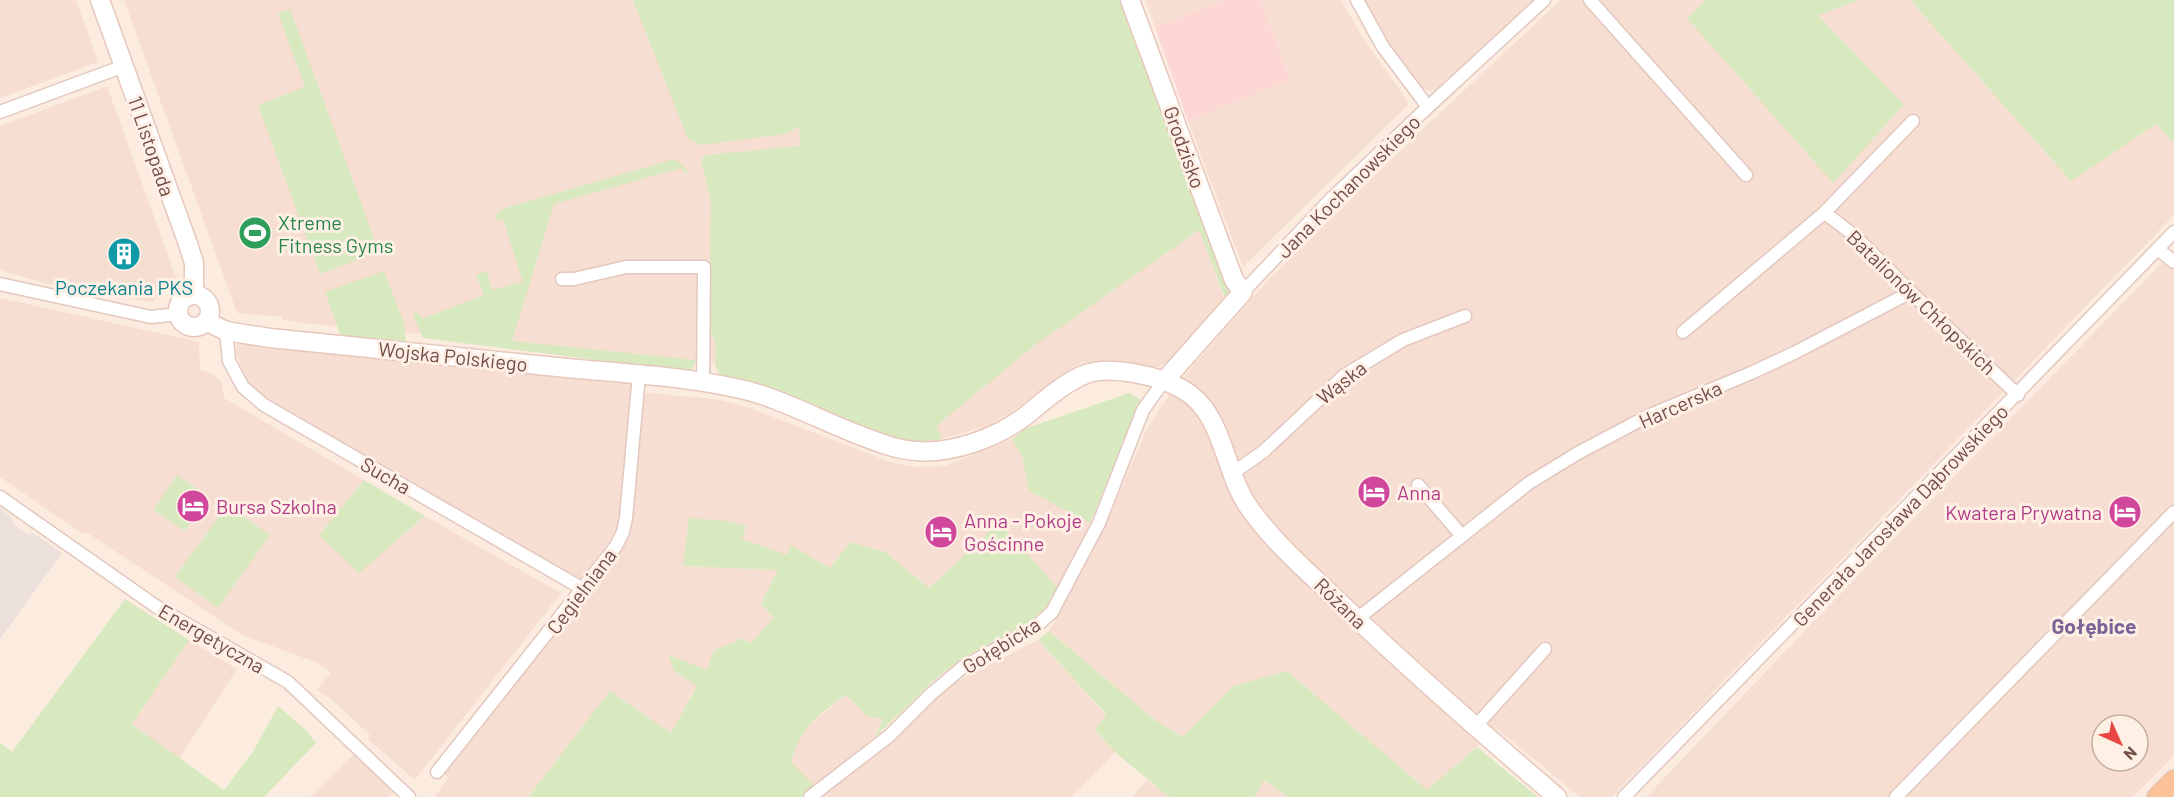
<svg xmlns="http://www.w3.org/2000/svg" width="2174" height="797" viewBox="0 0 2174 797" font-family="Barlow,sans-serif">
<style>
.residential{fill:#f6ded2;fill-rule:evenodd}
.commercial{fill:#fdd7d3}
.industrial{fill:#ebe0dc}
.green{fill:#d9e9bf}
.lines{fill:none;stroke-linecap:round;stroke-linejoin:round}
.street-casing{stroke:#e2c8bf;stroke-width:15}
.secondary-casing{stroke:#e7c7bc;stroke-width:21}
.primary-casing{stroke:#d8cdcb;stroke-width:22}
.street{stroke:#fff;stroke-width:12}
.secondary{stroke:#fff;stroke-width:18}
.primary{stroke:#fcc297;stroke-width:20}
.labels{text-anchor:middle;dominant-baseline:central;stroke-width:6;stroke-linejoin:round;paint-order:stroke}
.street-label{font-size:20px;fill:#734e47;stroke:#fff0e6}
.leisure-label{font-size:20px;fill:#27864d;stroke:#fff0e6;text-anchor:start}
.culture-label{font-size:20px;fill:#0d838f;stroke:#fff0e6}
.hotel-label{font-size:20px;fill:#b23c85;stroke:#fff0e6;text-anchor:start}
.neighbourhood-label{font-size:21px;font-weight:bold;fill:#7a6397;stroke:#fff0e6}
</style>
<rect width="100%" height="100%" fill="#fcece0"/>
<g class="residential">
<path d="M 0,0 L 76,0 L 98,62 L 0,98 Z"/>
<path d="M 124,0 L 1124,0 L 1199,230 L 1224,298 L 1166,363 L 1154,369 L 1110,360 L 1082,362 L 1008,414 L 985,427 L 942,439 L 936,426 L 720,363 L 303,323 L 282,320 L 282,317 L 237,313 Z"/>
<path d="M 1145,0 L 1225,0 L 1155,27 Z"/>
<path d="M 1261,0 L 1341,0 L 1364,40 L 1404,96 L 1408,105 L 1243,267 L 1188,121 L 1290,78 Z"/>
<path d="M 1363,0 L 1534,0 L 1435,90 L 1430,91 L 1419,86 L 1403,64 L 1366,8 Z"/>
<path d="M 1561,0 L 1706,0 L 1687,18 L 1817,15 L 1860,0 L 1910,0 L 2070,180 L 2156,124 L 2174,143 L 2174,215 L 1612,797 L 1580,797 L 1497,729 L 1427,791 L 1287,671 L 1233,686 L 1183,737 L 1155,720 L 1049,631 L 1107,522 L 1145,433 L 1162,405 L 1189,370 L 1272,276 L 1427,125 Z"/>
<path d="M 107,86 L 176,278 L 152,302 L 47,284 L 0,270 L 0,126 Z"/>
<path d="M 2174,250 L 2174,756 L 2133,797 L 1646,797 L 1823,612 ZM 2102,725 L 2138,725 L 2138,761 L 2102,761 Z"/>
<path d="M 0,298 L 199,342 L 200,370 L 211,373 L 221,381 L 224,398 L 364,480 L 320,535 L 359,572 L 425,516 L 561,593 L 415,780 L 368,739 L 370,735 L 331,699 L 317,690 L 331,673 L 318,663 L 242,635 L 86,532 L 83,534 L 0,477 Z"/>
<path d="M 246,339 L 630,381 L 632,383 L 618,528 L 586,574 L 580,578 L 574,576 L 267,400 L 248,382 L 236,354 L 236,348 L 239,343 Z"/>
<path d="M 648,393 L 716,399 L 750,408 L 893,463 L 916,467 L 945,466 L 1012,439 L 1022,456 L 1029,491 L 1090,523 L 1058,588 L 1042,571 L 929,588 L 885,552 L 850,542 L 830,568 L 791,545 L 787,555 L 742,539 L 746,527 L 684,566 L 778,570 L 761,604 L 774,618 L 751,643 L 707,670 L 670,656 L 674,671 L 697,685 L 671,733 L 610,691 L 528,797 L 435,797 L 448,778 L 444,773 L 613,561 L 622,547 L 631,512 L 643,394 Z"/>
<path d="M 189,640 L 237,669 L 179,759 L 132,724 Z"/>
<path d="M 1038,640 L 1106,715 L 1095,730 L 1115,752 L 1072,797 L 819,797 L 895,736 L 956,682 Z"/>
<path d="M 846,695 L 854,704 L 883,719 L 875,737 L 816,787 L 791,763 L 797,742 L 809,725 Z"/>
<path d="M 357,751 L 395,791 L 389,797 L 310,797 Z"/>
<path d="M 1147,780 L 1169,797 L 1132,797 Z"/>
<path d="M 1264,780 L 1288,797 L 1254,797 Z"/>
</g>
<path class="commercial" d="M 1225,0 L 1261,0 L 1290,79 L 1188,121 L 1155,27 Z"/>
<path class="industrial" d="M 0,508 L 12,518 L 15,525 L 22,531 L 29,535 L 33,533 L 62,553 L 0,639 Z"/>
<g class="green">
<path d="M 633,0 L 1124,0 L 1232,290 L 1225,298 L 1199,230 L 1035,345 L 936,426 L 942,439 L 917,442 L 883,434 L 769,387 L 720,375 L 715,365 L 716,346 L 709,327 L 711,202 L 701,160 L 705,155 L 800,146 L 799,127 L 784,134 L 701,145 L 688,139 Z"/>
<path d="M 1706,0 L 1860,0 L 1818,15 L 1904,105 L 1833,183 L 1687,18 Z"/>
<path d="M 1910,0 L 2174,0 L 2174,143 L 2156,124 L 2071,181 Z"/>
<path d="M 290,9 L 379,252 L 320,274 L 258,105 L 305,87 L 278,13 Z"/>
<path d="M 671,160 L 678,161 L 689,172 L 686,173 L 681,168 L 554,204 L 512,341 L 696,360 L 691,372 L 423,338 L 413,314 L 417,311 L 422,319 L 484,295 L 476,275 L 487,271 L 492,290 L 523,282 L 503,219 L 495,221 L 496,214 L 505,208 Z"/>
<path d="M 384,271 L 404,323 L 406,341 L 341,337 L 325,292 Z"/>
<path d="M 1129,393 L 1141,400 L 1090,523 L 1029,491 L 1022,456 L 1012,439 L 1027,428 Z"/>
<path d="M 177,475 L 208,496 L 185,531 L 153,510 Z"/>
<path d="M 364,480 L 425,516 L 359,573 L 319,535 Z"/>
<path d="M 227,505 L 270,535 L 218,608 L 175,577 Z"/>
<path d="M 689,518 L 726,521 L 746,526 L 742,539 L 787,555 L 791,545 L 830,568 L 850,542 L 885,552 L 929,588 L 999,523 L 1058,588 L 1044,610 L 1033,622 L 961,659 L 934,680 L 875,737 L 883,719 L 867,716 L 846,695 C 817,716 801,726 791,762 L 816,787 L 802,797 L 528,797 L 610,691 L 671,733 L 697,686 L 674,671 L 669,655 L 707,670 L 714,650 L 735,642 L 739,638 L 751,643 L 774,618 L 761,604 L 778,570 L 683,566 Z"/>
<path d="M 125,599 L 189,640 L 132,724 L 224,790 L 254,750 L 278,706 L 308,732 L 316,743 L 264,797 L 0,797 L 0,743 L 12,752 Z"/>
<path d="M 1049,631 L 1155,720 L 1183,737 L 1233,686 L 1287,671 L 1427,790 L 1477,747 L 1538,797 L 1288,797 L 1264,780 L 1254,797 L 1169,797 L 1115,752 L 1095,730 L 1106,714 L 1038,640 Z"/>
</g>
<g class="lines">
<defs>
<g id="street">
<path d="M 1357,0 L 1383,47 L 1428,107"/>
<path d="M 1590,0 L 1746,175"/>
<path d="M 0,112 L 124,66"/>
<path d="M 1824,213 C 1858,235 1883,265 1912,293 C 1947,327 1982,361 2018,395"/>
<path d="M 2158,249 L 2174,262"/>
<path d="M 562,279 L 574,279 L 626,267 L 704,267 L 703,383"/>
<path d="M 0,284 L 151,317 L 179,314"/>
<path d="M 1243,292 L 1333,197 L 1428,107 L 1544,0"/>
<path d="M 226,331 L 229,361 L 243,387 L 264,405 L 583,589"/>
<path d="M 1683,332 L 1824,213 L 1913,121"/>
<path d="M 1233,473 L 1264,451 L 1345,375 L 1403,340 L 1465,316"/>
<path d="M 1418,485 L 1462,536"/>
<path d="M 0,497 L 157,607 L 288,682 L 409,797"/>
<path d="M 1357,619 L 1529,483 L 1578,453 L 1648,416 L 1751,373 L 1794,353 L 1911,292"/>
<path d="M 1475,727 L 1545,649"/>
<path d="M 437,772 L 616,546 L 623,532 L 626,518 L 639,375"/>
<path d="M 810,797 L 889,736 L 930,695 L 963,667 L 1033,629 L 1052,612 L 1099,523 L 1143,410 L 1163,382"/>
<path d="M 1624,797 L 2174,232"/>
<path d="M 1896,797 L 2174,512"/>
</g>
<g id="secondary">
<path d="M 100,0 L 188,244 L 194,263 L 194,294"/>
<path d="M 1130,0 L 1234,280 L 1243,292 L 1163,382"/>
<circle cx="194" cy="311" r="16"/>
<path d="M 206,321 L 226,331 L 270,338 C 366,348 461,357 557,367 C 615,373 674,375 731,387 C 775,395 817,419 859,435 C 877,442 897,450 917,451 C 952,454 996,438 1024,417 C 1043,402 1063,383 1086,374 C 1111,365 1159,376 1182,389 C 1224,412 1223,470 1248,506 C 1272,541 1306,570 1337,600 C 1408,668 1482,733 1557,797"/>
</g>
<path id="primary" d="M 2157,797 L 2174,780"/>
</defs>
<use href="#street" class="street-casing"/>
<use href="#secondary" class="secondary-casing"/>
<use href="#primary" class="primary-casing"/>
<use href="#street" class="street"/>
<use href="#secondary" class="secondary"/>
<use href="#primary" class="primary"/>
</g>
<defs>
<symbol id="stadium-disc" viewBox="-11 -11 22 22"><circle r="9.5" fill="#2e9e5b" stroke="#fff0e6"/><path d="M0-5a6.5 5 0 1 0 0 10a6.5 5 0 1 0 0-10ZM-3.5-1.8h7v3.6h-7Z" fill="#fff"/></symbol>
<symbol id="building-disc" viewBox="-11 -11 22 22"><circle r="9.5" fill="#0f9aa8" stroke="#fff0e6"/><path d="M-4-6H4V6H1V3H-1V6H-4ZM-2.5-4.3h1.7v1.8h-1.7ZM.8-4.3h1.7v1.8H.8ZM-2.5-1h1.7V.8h-1.7ZM.8-1h1.7V.8H.8Z" fill="#fff"/></symbol>
<symbol id="hotel-disc" viewBox="-11 -11 22 22"><circle r="9.5" fill="#d1479c" stroke="#fff0e6"/><path d="M-6-4.5h1.5V1H6V5H4.5V3h-9V5H-6ZM-4 0a1.8 1.8 0 1 1 3.6 0ZM.5 0V-2.5h3Q6-2.5 6 0Z" fill="#fff"/></symbol>
</defs>
<g fill-rule="evenodd">
<use href="#stadium-disc" x="236" y="214" width="38" height="38"/>
<use href="#building-disc" x="105" y="235" width="38" height="38"/>
<use href="#hotel-disc" x="1355" y="473" width="38" height="38"/>
<use href="#hotel-disc" x="174" y="487" width="38" height="38"/>
<use href="#hotel-disc" x="2106" y="493" width="38" height="38"/>
<use href="#hotel-disc" x="922" y="513" width="38" height="38"/>
</g>
<g class="labels">
<g class="street-label">
<text transform="translate(152 146) rotate(71)">11 Listopada</text>
<text transform="translate(1185 147) rotate(70)">Grodzisko</text>
<text transform="translate(1348 186) rotate(-45)">Jana Kochanowskiego</text>
<text transform="translate(1922 302) rotate(44)">Batalionów Chłopskich</text>
<text transform="translate(453 356) rotate(6)">Wojska Polskiego</text>
<text transform="translate(1341 382) rotate(-38)">Wąska</text>
<text transform="translate(1680 404) rotate(-24)">Harcerska</text>
<text transform="translate(386 475) rotate(30)">Sucha</text>
<text transform="translate(1900 515) rotate(-46)">Generała Jarosława Dąbrowskiego</text>
<text transform="translate(581 591) rotate(-53)">Cegielniana</text>
<text transform="translate(1341 603) rotate(44)">Różana</text>
<text transform="translate(212 638) rotate(30)">Energetyczna</text>
<text transform="translate(1001 645) rotate(-32)">Gołębicka</text>
</g>
<g class="leisure-label">
<text x="278" y="222">Xtreme<tspan x="278" dy="23">Fitness Gyms</tspan></text>
</g>
<g class="culture-label">
<text x="124" y="287">Poczekania PKS</text>
</g>
<g class="hotel-label">
<text x="1397" y="492">Anna</text>
<text x="216" y="506">Bursa Szkolna</text>
<text x="2102" y="512" text-anchor="end">Kwatera Prywatna</text>
<text x="964" y="520">Anna - Pokoje<tspan x="964" dy="23">Gościnne</tspan></text>
</g>
<g class="neighbourhood-label">
<text x="2094" y="625">Gołębice</text>
</g>
</g>
<g transform="translate(2120 743) rotate(135)"><circle r="28" fill="#fff0e6" stroke="#c7afa6" stroke-width="1.5"/>
<path d="M0-4.5L10 22L0 15L-10 22Z" fill="#e84643"/>
<text y="-9" font-size="16" font-weight="bold" text-anchor="middle" fill="#734e47">N</text>
</g>
</svg>
